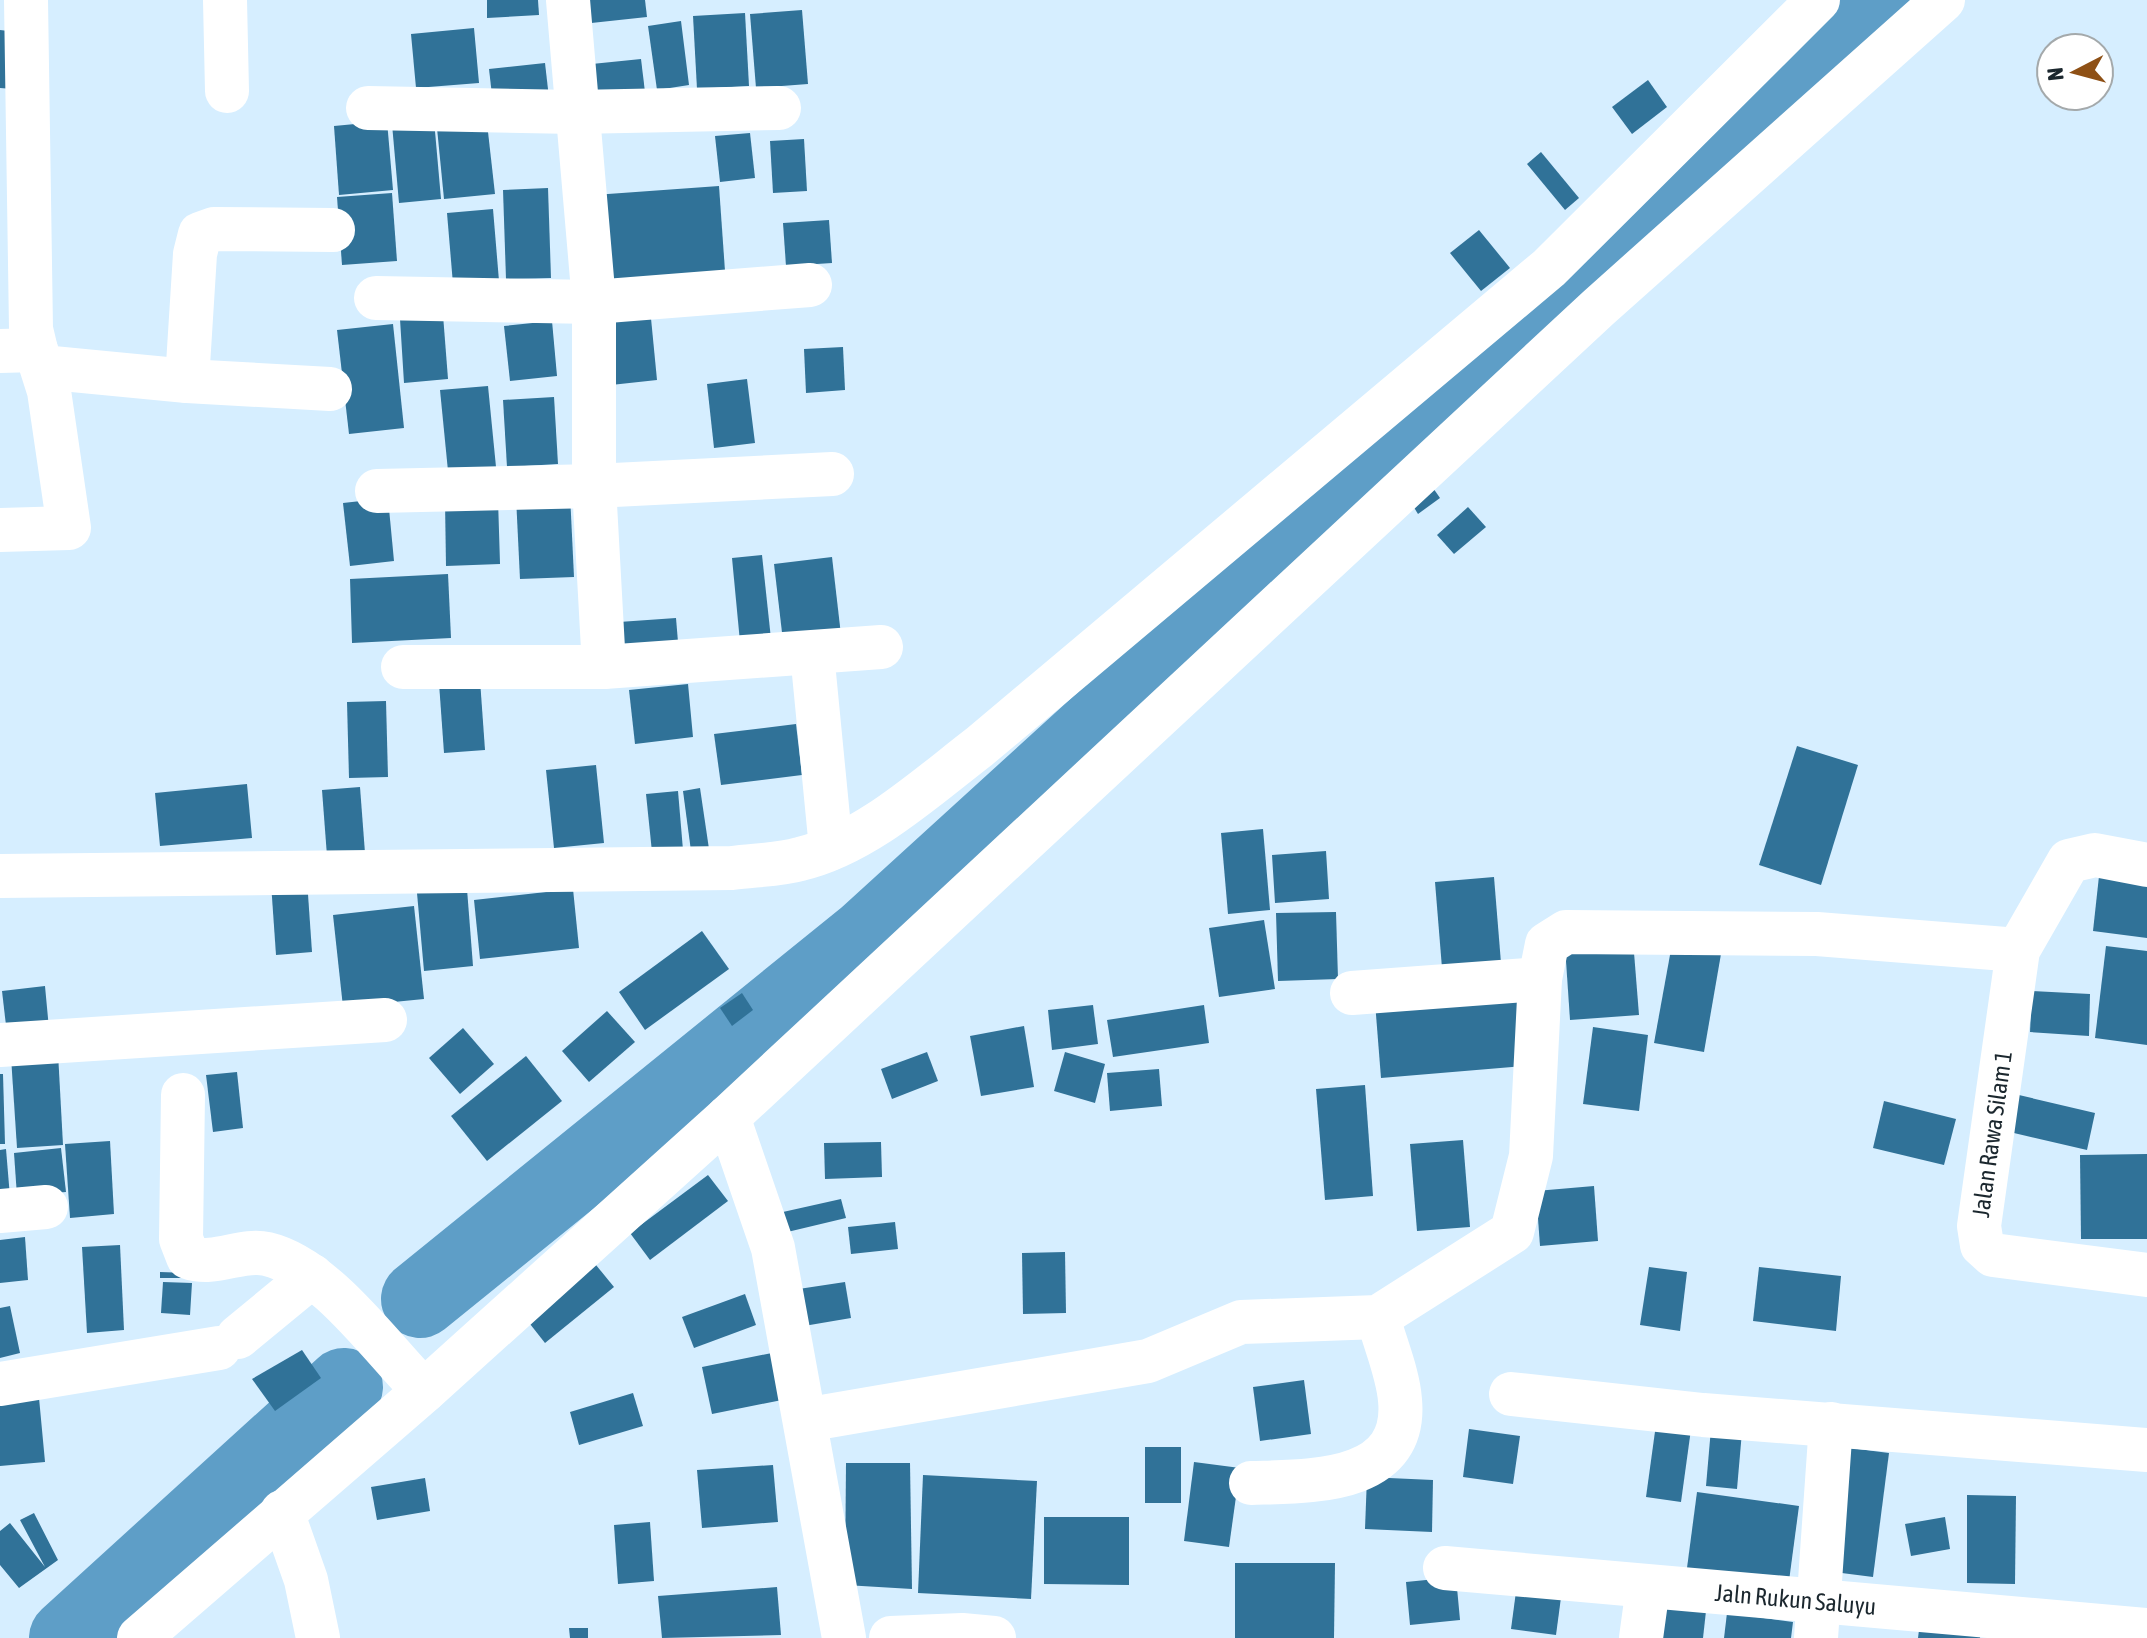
<svg xmlns="http://www.w3.org/2000/svg" width="2147" height="1638" viewBox="0 0 2147 1638" font-family="'Asap Condensed',sans-serif">
<style>
.lines{fill:none;stroke-linecap:round;stroke-linejoin:round}
.river{stroke:#5e9ec7;stroke-width:78}
.building{fill:#307298}
.minor{stroke:#fff;stroke-width:44}
.labels{text-anchor:middle;dominant-baseline:central;stroke-width:8;stroke-linejoin:round;paint-order:stroke}
.street-label{font-size:24px;fill:#1b272e;stroke:#fff}
</style>
<rect width="100%" height="100%" fill="#d6eeff"/>
<g class="lines">
<g class="river">
<path d="M 420,1299 L 867,937 L 1843,48 L 1890,0"/>
<path d="M 68,1638 L 344,1387"/>
</g>
</g>
<g class="building">
<path d="M 487,0 L 538,0 L 539,15 L 487,18 Z"/>
<path d="M 579,0 L 645,0 L 647,17 L 582,24 Z"/>
<path d="M 802,10 L 808,84 L 756,88 L 750,14 Z"/>
<path d="M 745,13 L 749,86 L 697,89 L 693,16 Z"/>
<path d="M 681,21 L 689,85 L 657,90 L 648,26 Z"/>
<path d="M 474,28 L 479,83 L 416,88 L 411,34 Z"/>
<path d="M 0,30 L 17,32 L 13,89 L 0,88 Z"/>
<path d="M 641,59 L 645,92 L 585,99 L 582,65 Z"/>
<path d="M 545,63 L 549,98 L 493,104 L 489,69 Z"/>
<path d="M 1648,80 L 1667,107 L 1632,134 L 1612,107 Z"/>
<path d="M 434,120 L 441,199 L 399,203 L 392,124 Z"/>
<path d="M 387,121 L 393,190 L 339,195 L 334,126 Z"/>
<path d="M 487,123 L 495,194 L 444,199 L 437,128 Z"/>
<path d="M 750,133 L 755,178 L 720,182 L 715,136 Z"/>
<path d="M 804,139 L 807,191 L 773,193 L 770,141 Z"/>
<path d="M 1541,152 L 1579,198 L 1565,210 L 1527,164 Z"/>
<path d="M 719,186 L 725,271 L 600,280 L 594,195 Z"/>
<path d="M 548,188 L 551,278 L 506,279 L 503,190 Z"/>
<path d="M 392,193 L 397,261 L 342,265 L 337,197 Z"/>
<path d="M 493,209 L 499,281 L 453,284 L 447,213 Z"/>
<path d="M 829,220 L 832,263 L 786,266 L 783,223 Z"/>
<path d="M 1479,230 L 1510,268 L 1481,291 L 1450,253 Z"/>
<path d="M 650,308 L 657,380 L 611,385 L 604,313 Z"/>
<path d="M 443,315 L 448,379 L 404,383 L 400,319 Z"/>
<path d="M 552,321 L 557,376 L 510,381 L 504,326 Z"/>
<path d="M 393,324 L 404,428 L 349,434 L 337,330 Z"/>
<path d="M 843,347 L 845,390 L 806,393 L 804,349 Z"/>
<path d="M 747,379 L 755,443 L 714,448 L 707,384 Z"/>
<path d="M 488,386 L 496,467 L 448,471 L 440,390 Z"/>
<path d="M 554,397 L 558,464 L 507,467 L 503,400 Z"/>
<path d="M 1431,485 L 1440,498 L 1418,514 L 1410,501 Z"/>
<path d="M 570,494 L 574,577 L 520,579 L 516,497 Z"/>
<path d="M 388,498 L 394,561 L 350,566 L 343,503 Z"/>
<path d="M 498,500 L 500,564 L 446,566 L 445,501 Z"/>
<path d="M 1468,507 L 1486,527 L 1454,554 L 1437,535 Z"/>
<path d="M 762,555 L 771,639 L 740,642 L 732,558 Z"/>
<path d="M 832,557 L 841,635 L 783,641 L 774,564 Z"/>
<path d="M 448,574 L 451,638 L 352,643 L 350,579 Z"/>
<path d="M 676,618 L 679,654 L 622,658 L 619,622 Z"/>
<path d="M 480,680 L 485,750 L 444,753 L 439,683 Z"/>
<path d="M 688,684 L 693,737 L 635,744 L 629,690 Z"/>
<path d="M 386,701 L 388,777 L 349,778 L 347,702 Z"/>
<path d="M 796,724 L 802,775 L 721,785 L 714,734 Z"/>
<path d="M 1797,746 L 1858,765 L 1821,885 L 1759,865 Z"/>
<path d="M 596,765 L 604,843 L 554,848 L 546,770 Z"/>
<path d="M 247,784 L 252,838 L 160,846 L 155,793 Z"/>
<path d="M 360,787 L 365,853 L 327,856 L 322,790 Z"/>
<path d="M 700,788 L 709,849 L 691,851 L 683,791 Z"/>
<path d="M 678,791 L 683,850 L 652,852 L 646,794 Z"/>
<path d="M 1263,829 L 1270,910 L 1228,914 L 1221,833 Z"/>
<path d="M 1326,851 L 1329,899 L 1275,903 L 1272,855 Z"/>
<path d="M 2099,876 L 2147,882 L 2147,938 L 2093,931 Z"/>
<path d="M 1494,877 L 1501,963 L 1442,968 L 1435,882 Z"/>
<path d="M 307,880 L 312,952 L 276,955 L 271,883 Z"/>
<path d="M 467,889 L 473,966 L 424,971 L 417,893 Z"/>
<path d="M 573,889 L 579,948 L 480,959 L 474,900 Z"/>
<path d="M 414,906 L 424,999 L 343,1007 L 333,915 Z"/>
<path d="M 1336,912 L 1338,979 L 1278,981 L 1276,913 Z"/>
<path d="M 1264,920 L 1275,989 L 1219,997 L 1209,928 Z"/>
<path d="M 702,931 L 729,969 L 645,1030 L 619,992 Z"/>
<path d="M 1633,940 L 1639,1015 L 1570,1020 L 1565,946 Z"/>
<path d="M 1672,944 L 1721,954 L 1704,1052 L 1654,1043 Z"/>
<path d="M 2106,946 L 2147,951 L 2147,1045 L 2095,1038 Z"/>
<path d="M 45,986 L 49,1029 L 7,1034 L 2,991 Z"/>
<path d="M 2032,991 L 2090,994 L 2089,1036 L 2030,1032 Z"/>
<path d="M 1517,992 L 1524,1066 L 1381,1078 L 1375,1002 Z"/>
<path d="M 742,993 L 753,1010 L 732,1026 L 720,1008 Z"/>
<path d="M 1093,1005 L 1098,1044 L 1052,1050 L 1048,1010 Z"/>
<path d="M 1204,1005 L 1209,1043 L 1113,1057 L 1107,1020 Z"/>
<path d="M 607,1011 L 635,1042 L 589,1082 L 562,1051 Z"/>
<path d="M 1024,1026 L 1034,1087 L 981,1096 L 970,1036 Z"/>
<path d="M 1593,1027 L 1648,1035 L 1639,1111 L 1583,1104 Z"/>
<path d="M 463,1028 L 494,1064 L 460,1094 L 429,1058 Z"/>
<path d="M 927,1052 L 938,1081 L 892,1099 L 881,1069 Z"/>
<path d="M 1065,1052 L 1105,1064 L 1095,1103 L 1054,1091 Z"/>
<path d="M 58,1053 L 63,1145 L 17,1148 L 11,1057 Z"/>
<path d="M 526,1056 L 562,1101 L 487,1161 L 451,1116 Z"/>
<path d="M 1159,1069 L 1162,1106 L 1110,1111 L 1107,1073 Z"/>
<path d="M 237,1072 L 243,1128 L 213,1132 L 206,1075 Z"/>
<path d="M 0,1074 L 3,1074 L 5,1144 L 0,1144 Z"/>
<path d="M 1365,1085 L 1373,1196 L 1325,1200 L 1316,1089 Z"/>
<path d="M 2006,1092 L 2095,1113 L 2087,1150 L 1997,1129 Z"/>
<path d="M 1884,1101 L 1956,1119 L 1944,1165 L 1873,1148 Z"/>
<path d="M 1463,1140 L 1470,1227 L 1417,1231 L 1410,1144 Z"/>
<path d="M 110,1141 L 114,1214 L 70,1218 L 65,1144 Z"/>
<path d="M 881,1142 L 882,1177 L 825,1179 L 824,1143 Z"/>
<path d="M 61,1148 L 66,1192 L 17,1196 L 14,1153 Z"/>
<path d="M 6,1149 L 10,1197 L 0,1198 L 0,1150 Z"/>
<path d="M 2147,1154 L 2147,1239 L 2081,1239 L 2080,1155 Z"/>
<path d="M 708,1175 L 728,1201 L 650,1260 L 630,1233 Z"/>
<path d="M 1594,1186 L 1598,1241 L 1540,1246 L 1536,1191 Z"/>
<path d="M 841,1199 L 846,1218 L 779,1234 L 774,1214 Z"/>
<path d="M 895,1222 L 898,1249 L 851,1254 L 848,1227 Z"/>
<path d="M 25,1237 L 28,1280 L 0,1283 L 0,1240 Z"/>
<path d="M 120,1245 L 124,1330 L 87,1333 L 82,1247 Z"/>
<path d="M 1065,1252 L 1066,1313 L 1023,1314 L 1022,1253 Z"/>
<path d="M 587,1254 L 614,1287 L 545,1343 L 519,1310 Z"/>
<path d="M 1649,1267 L 1687,1272 L 1680,1331 L 1640,1325 Z"/>
<path d="M 1759,1267 L 1841,1276 L 1836,1331 L 1753,1321 Z"/>
<path d="M 160,1272 L 188,1273 L 188,1278 L 160,1278 Z"/>
<path d="M 163,1282 L 192,1283 L 190,1315 L 161,1313 Z"/>
<path d="M 845,1282 L 851,1318 L 798,1327 L 792,1290 Z"/>
<path d="M 745,1294 L 756,1325 L 694,1348 L 682,1317 Z"/>
<path d="M 10,1306 L 20,1353 L 0,1358 L 0,1308 Z"/>
<path d="M 302,1350 L 321,1378 L 275,1411 L 252,1379 Z"/>
<path d="M 777,1352 L 787,1399 L 712,1414 L 702,1367 Z"/>
<path d="M 1304,1380 L 1311,1434 L 1260,1441 L 1253,1387 Z"/>
<path d="M 633,1393 L 643,1426 L 579,1445 L 570,1412 Z"/>
<path d="M 39,1398 L 45,1462 L 0,1466 L 0,1401 Z"/>
<path d="M 1657,1417 L 1692,1422 L 1681,1502 L 1646,1497 Z"/>
<path d="M 1712,1417 L 1743,1420 L 1737,1489 L 1706,1486 Z"/>
<path d="M 1469,1429 L 1520,1436 L 1513,1484 L 1463,1477 Z"/>
<rect x="1145" y="1447" width="36" height="56"/>
<path d="M 1842,1447 L 1889,1453 L 1873,1577 L 1826,1571 Z"/>
<path d="M 1194,1462 L 1240,1468 L 1229,1547 L 1184,1541 Z"/>
<path d="M 846,1463 L 910,1463 L 912,1589 L 845,1585 Z"/>
<path d="M 773,1465 L 778,1522 L 702,1528 L 697,1470 Z"/>
<path d="M 923,1475 L 1037,1481 L 1031,1599 L 918,1593 Z"/>
<path d="M 1367,1477 L 1433,1480 L 1432,1532 L 1365,1529 Z"/>
<path d="M 425,1478 L 430,1511 L 377,1520 L 371,1487 Z"/>
<path d="M 1697,1492 L 1799,1506 L 1789,1581 L 1687,1568 Z"/>
<path d="M 1967,1495 L 2016,1496 L 2015,1584 L 1967,1583 Z"/>
<path d="M 34,1513 L 58,1560 L 19,1588 L 0,1565 L 0,1531 L 10,1523 L 45,1567 L 20,1520 Z"/>
<path d="M 1044,1517 L 1129,1517 L 1129,1585 L 1044,1584 Z"/>
<path d="M 1945,1517 L 1950,1549 L 1911,1556 L 1905,1524 Z"/>
<path d="M 650,1522 L 654,1581 L 618,1584 L 614,1525 Z"/>
<path d="M 1235,1563 L 1335,1563 L 1334,1638 L 1235,1638 Z"/>
<path d="M 1456,1577 L 1460,1620 L 1410,1625 L 1406,1582 Z"/>
<path d="M 1517,1584 L 1562,1590 L 1556,1635 L 1511,1629 Z"/>
<path d="M 777,1587 L 781,1635 L 662,1638 L 658,1596 Z"/>
<path d="M 1652,1604 L 1706,1611 L 1703,1638 L 1647,1638 Z"/>
<path d="M 1727,1613 L 1793,1622 L 1791,1638 L 1724,1638 Z"/>
<path d="M 1920,1622 L 1981,1630 L 1980,1638 L 1918,1638 Z"/>
<path d="M 569,1628 L 588,1628 L 588,1638 L 570,1638 Z"/>
</g>
<g class="lines">
<g class="minor">
<path d="M 225,0 L 227,91"/>
<path d="M 568,0 L 594,302 L 594,486 L 604,667"/>
<path d="M 368,108 L 575,112 L 779,108"/>
<path d="M 376,298 L 594,302 L 810,285"/>
<path d="M 0,351 L 36,350 L 31,329 L 26,0"/>
<path d="M 42,367 L 187,381 L 330,389"/>
<path d="M 187,381 L 195,254 L 200,234 L 214,229 L 333,230"/>
<path d="M 377,491 L 594,486 L 832,474"/>
<path d="M 0,530 L 69,528 L 49,391 L 36,350"/>
<path d="M 812,653 L 831,848"/>
<path d="M 403,667 L 604,667 L 881,647"/>
<path d="M 2147,865 L 2095,855 L 2069,861 L 2018,950 L 1979,1226 L 1982,1245 L 1993,1255 L 2147,1275"/>
<path d="M 0,876 L 732,868 C 754,865 779,865 800,859 C 865,844 928,786 979,747 L 1549,268 L 1818,0"/>
<path d="M 1352,993 L 1540,979"/>
<path d="M 0,1045 L 385,1020"/>
<path d="M 183,1095 L 181,1239 L 188,1257 C 215,1267 241,1248 267,1254 C 326,1268 382,1349 424,1391"/>
<path d="M 728,1117 L 773,1248 L 844,1638"/>
<path d="M 0,1211 L 46,1207"/>
<path d="M 238,1337 L 312,1276"/>
<path d="M 0,1384 L 219,1348"/>
<path d="M 1511,1394 L 1703,1415 L 2147,1450"/>
<path d="M 805,1420 L 1148,1361 L 1241,1322 L 1378,1317 L 1512,1232 L 1531,1156 L 1540,979 L 1547,944 L 1566,932 L 1817,934 L 2018,950"/>
<path d="M 1251,1483 C 1309,1481 1408,1485 1400,1400 C 1398,1373 1385,1344 1378,1317"/>
<path d="M 282,1512 L 306,1580 L 318,1638"/>
<path id="s1" d="M 1445,1568 L 2147,1630"/>
<path d="M 139,1638 L 424,1391 L 728,1117 L 1598,308 L 1943,0"/>
<path d="M 891,1638 L 962,1635 L 994,1638"/>
<path d="M 1641,1638 L 1648,1587"/>
<path d="M 1816,1638 L 1831,1424"/>
</g>
</g>
<g class="labels">
<g class="street-label">
<text transform="translate(1992 1134) rotate(-82)">Jalan Rawa Silam 1</text>
<text stroke="none"><textPath href="#s1" startOffset="352">Jaln Rukun Saluyu</textPath></text>
</g>
</g>
<g transform="translate(2075 72) rotate(264)"><circle r="38" fill="#ffffff" stroke="#a4a9ab" stroke-width="2"/>
<path d="M0-6L14 30L0 20L-14 30Z" fill="#8e5015"/>
<text y="-12" font-size="22" font-weight="bold" text-anchor="middle" fill="#1b272e">N</text>
</g>
</svg>
